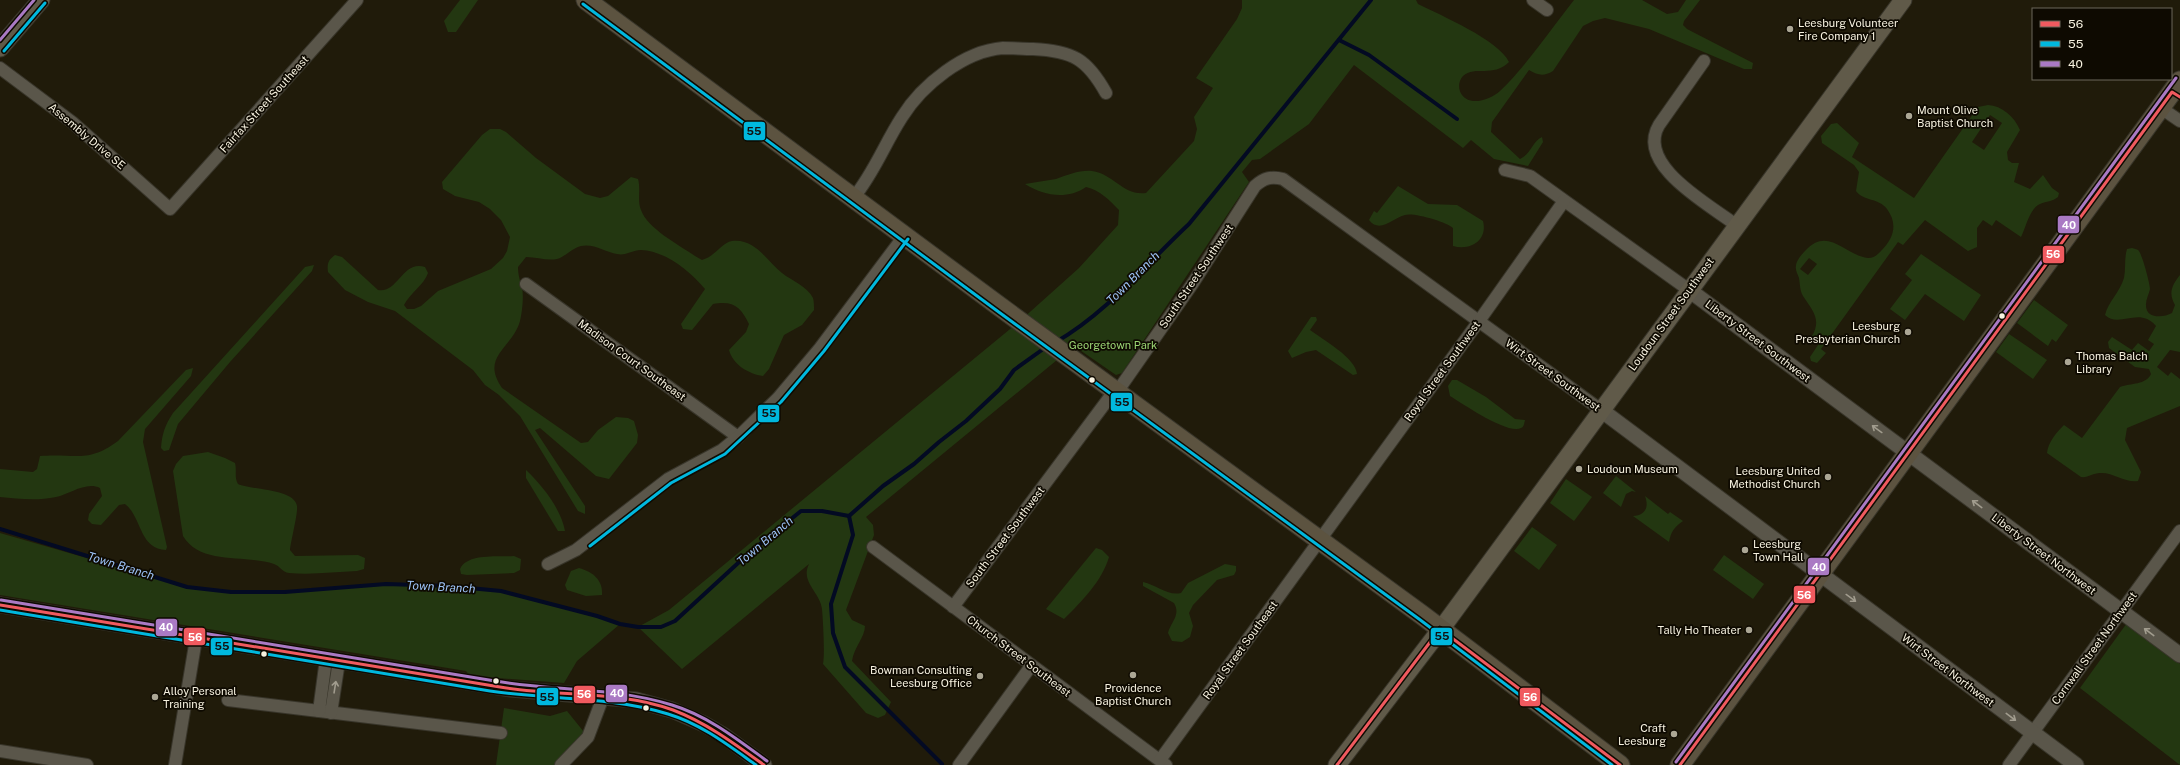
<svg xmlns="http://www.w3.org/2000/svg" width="2180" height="765" viewBox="0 0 2180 765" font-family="'Public Sans',sans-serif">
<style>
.green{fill:#233711;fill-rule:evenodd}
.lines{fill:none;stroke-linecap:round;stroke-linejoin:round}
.stream{stroke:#030a23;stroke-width:4}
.minor-casing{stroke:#38352a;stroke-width:14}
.tertiary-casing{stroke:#38352a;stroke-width:17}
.secondary-casing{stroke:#38352a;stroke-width:19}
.primary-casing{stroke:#38352a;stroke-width:21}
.minor{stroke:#5a564a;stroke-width:12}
.tertiary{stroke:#5a564a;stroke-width:15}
.secondary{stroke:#605a49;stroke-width:17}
.primary{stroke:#5c5340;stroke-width:19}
.bus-1-casing{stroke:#0e0a01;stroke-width:6}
.bus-2-casing{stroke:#0e0a01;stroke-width:6}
.bus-3-casing{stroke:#0e0a01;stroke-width:6}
.bus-1{stroke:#f05a5f;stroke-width:3}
.bus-2{stroke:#00b8de;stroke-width:3}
.bus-3{stroke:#aa7ac4;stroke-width:3}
.oneway{stroke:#a19c8e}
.poi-dot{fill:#aca795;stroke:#0e0a01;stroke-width:1.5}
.bus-dot{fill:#f7f2e0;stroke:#0e0a01;stroke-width:1.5}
.labels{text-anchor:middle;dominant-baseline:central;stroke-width:3.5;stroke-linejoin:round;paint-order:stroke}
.poi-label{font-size:11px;fill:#f7f2e0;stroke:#0e0a01;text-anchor:start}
.street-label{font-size:11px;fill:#f7f2e0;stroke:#0e0a01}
.park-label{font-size:11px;fill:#9bd573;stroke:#0e0a01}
.water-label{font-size:12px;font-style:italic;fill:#9dc3f7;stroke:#0e0a01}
.line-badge{stroke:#0e0a01;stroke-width:1.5}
.badge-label{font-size:11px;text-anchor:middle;font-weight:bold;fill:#fff}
.pale-badge-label{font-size:11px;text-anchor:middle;font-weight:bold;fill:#111}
</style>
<rect width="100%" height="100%" fill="#201b0a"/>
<g class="green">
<path d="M 460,0 L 478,0 L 456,32 L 448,32 L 444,21 Z"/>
<path d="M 1242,0 L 1416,0 L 1418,4 C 1440,15 1499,40 1509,62 C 1493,78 1475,65 1463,76 C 1458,81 1458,90 1462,95 C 1471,107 1491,99 1500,91 C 1527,65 1551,29 1574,0 L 1642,0 L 1667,14 L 1678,12 L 1686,0 L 1700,0 L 1684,21 L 1683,25 L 1687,29 L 1753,63 L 1752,69 L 1744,69 L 1649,29 L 1605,18 L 1593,21 L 1583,26 L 1553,71 C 1543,77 1538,75 1529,70 L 1492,122 L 1491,132 L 1520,159 C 1531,154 1532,142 1542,137 L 1543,142 L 1528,166 L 1494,159 L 1471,140 L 1463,148 L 1354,65 L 1309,124 L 1260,159 L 1252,160 L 1242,172 L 1249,182 L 1122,373 L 1116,375 L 1074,346 L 866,517 L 873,525 L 874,535 L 846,610 L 852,620 L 865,626 C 865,637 854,647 852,661 L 891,702 L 885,715 L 878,718 L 866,713 L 823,664 C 825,653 823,621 822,609 C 820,592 800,582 809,564 L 682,669 L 638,627 L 669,610 L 1021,320 L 1079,268 L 1118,225 L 1119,210 C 1109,200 1100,190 1086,187 C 1067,200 1044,196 1025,184 C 1035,182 1046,181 1056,179 C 1068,175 1079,170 1092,171 C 1114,174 1123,196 1146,193 L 1194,141 L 1197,129 L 1194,117 L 1213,88 L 1196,78 L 1237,19 L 1242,8 Z"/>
<path d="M 1988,105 C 2002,106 2014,116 2020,130 L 2007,152 L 2008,160 L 2012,163 L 2019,163 L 2014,182 L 2030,189 L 2043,175 L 2052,188 L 2059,193 L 2058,197 C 2052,202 2047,201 2040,204 C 2029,209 2026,228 2021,237 L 1996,220 L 1992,226 L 1983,220 L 1977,228 L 1977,247 L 1968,251 L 1925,220 L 1903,245 L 1898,242 L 1821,349 L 1826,353 L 1817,363 L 1811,361 L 1810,357 L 1820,342 L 1812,336 C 1822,319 1812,310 1803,296 C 1800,291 1800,284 1799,278 C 1798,275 1795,270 1796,266 C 1796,261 1802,254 1805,251 C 1828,225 1846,256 1868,258 C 1874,258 1877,255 1881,251 C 1894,238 1898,224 1887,209 C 1879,198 1863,201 1856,191 L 1859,172 L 1854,165 L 1822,143 L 1821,136 L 1831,124 L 1837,123 L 1859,143 L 1852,157 L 1914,198 L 1978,107 ZM 1990,115 L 2002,123 L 1984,150 L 1972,142 ZM 1809,258 L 1817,264 L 1808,275 L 1800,269 Z"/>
<path d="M 490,129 L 500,129 L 506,132 L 536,158 L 585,194 L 600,198 L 608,196 L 631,177 L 638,179 C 641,189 637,201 641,210 C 647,228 679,245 695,256 L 702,260 C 716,256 721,243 732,241 C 755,238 767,261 782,273 C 792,281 807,286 813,298 C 814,301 814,307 814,310 L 802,325 L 784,335 L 769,369 L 763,376 C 749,374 733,365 729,350 L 746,332 L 749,324 C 741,307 733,300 713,304 L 692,330 L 683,329 L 681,324 L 705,289 C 689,270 665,251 641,250 C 632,250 626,256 617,254 C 606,252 593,243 581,246 C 572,248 565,257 557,259 C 547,261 537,257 526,257 L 518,267 C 518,275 520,280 522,288 C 524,296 522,313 520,321 C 512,349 480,356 502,388 L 581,443 L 588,442 L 598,430 L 616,417 L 628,418 L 634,421 L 638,435 L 637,443 L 609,479 L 596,476 L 540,428 L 535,430 L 585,506 L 585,514 L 578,511 L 520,416 L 499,395 L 485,385 L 473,370 L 395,311 L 368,302 L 345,290 L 328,272 C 327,264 328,260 335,255 L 342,257 L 378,290 C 398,294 402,260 425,267 L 428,273 C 424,285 410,293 404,305 L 407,309 L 414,309 L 421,306 L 438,291 L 491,269 L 503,258 L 507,251 L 510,237 L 501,220 L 490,209 L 479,202 L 455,196 L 443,189 L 442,182 L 482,135 Z"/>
<path d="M 1398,186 L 1428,204 L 1457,205 L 1483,221 C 1488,240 1471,251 1453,246 L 1453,228 C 1447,222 1413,212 1405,215 C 1393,218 1380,234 1369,220 L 1374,211 L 1377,213 Z"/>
<path d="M 2132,248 C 2134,249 2137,249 2138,250 C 2142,253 2150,284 2150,289 C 2149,294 2146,299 2146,304 C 2145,319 2163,318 2172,313 L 2175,305 C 2168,293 2172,285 2180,275 L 2180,352 L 2170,350 L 2157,367 L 2168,376 L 2171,372 L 2180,379 L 2180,406 L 2127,428 L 2125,440 L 2141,472 L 2138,481 C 2125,483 2113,472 2100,473 C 2093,473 2088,478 2081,477 L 2047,453 C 2048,442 2057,432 2064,425 L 2082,438 L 2120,387 C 2131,383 2146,385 2151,374 L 2149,369 L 2135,367 L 2109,348 L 2108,342 L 2112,337 L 2132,350 L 2138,343 L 2149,351 L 2154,344 L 2148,340 L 2156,326 C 2139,306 2119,329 2105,315 C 2108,302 2120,292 2124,278 C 2126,268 2124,259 2127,249 Z"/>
<path d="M 1921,254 L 1981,295 L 1964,321 L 1925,294 L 1905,320 L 1890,309 L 1912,280 L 1905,274 Z"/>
<path d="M 314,265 L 312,271 L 230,362 L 178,424 L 169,450 L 164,451 L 161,448 C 162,434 165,425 173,413 L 305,267 Z"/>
<path d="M 2034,300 L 2068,325 L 2056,342 L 2052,339 L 2048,346 L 2017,323 Z"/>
<path d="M 1311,317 L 1316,317 L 1317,320 L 1310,330 C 1322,339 1356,358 1357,374 L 1353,375 L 1316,350 L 1306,352 L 1292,358 L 1288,351 Z"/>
<path d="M 2009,334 L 2047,360 L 2033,379 L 1996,352 Z"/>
<path d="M 193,368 L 191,376 L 145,429 L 143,442 L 167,547 L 166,550 C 139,549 142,517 125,504 L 119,505 L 101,525 L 92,524 L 88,520 L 89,514 L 102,496 L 100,488 C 86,481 70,494 56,497 C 38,501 18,499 0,497 L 0,469 L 33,472 L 37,469 L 40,456 C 75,453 87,464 118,441 L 186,370 Z"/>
<path d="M 1452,380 L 1457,380 L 1486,397 L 1515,419 L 1525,420 C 1524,424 1524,427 1521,428 C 1508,435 1463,404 1450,396 L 1448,386 Z"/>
<path d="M 208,452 L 225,458 L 235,463 C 237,471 234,477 238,484 C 251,490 295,489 297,506 C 298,514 291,540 290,550 L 295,556 L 358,555 L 365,558 L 364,569 L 357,571 C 335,572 311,575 289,573 C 282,572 280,566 274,564 C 246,554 201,566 183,536 L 173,471 L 176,464 L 183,456 Z"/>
<path d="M 526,470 C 542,485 561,509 565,531 L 558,531 L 526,478 Z"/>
<path d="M 1616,476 L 1636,492 L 1632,491 L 1626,494 L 1621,507 L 1603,493 Z"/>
<path d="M 1566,479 L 1592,497 L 1574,521 L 1550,503 Z"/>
<path d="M 1645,496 L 1668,514 L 1670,512 L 1683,521 C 1674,527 1671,532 1669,542 L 1633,516 C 1646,515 1649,507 1645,496 Z"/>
<path d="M 1532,527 L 1557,545 L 1539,570 L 1514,551 Z"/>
<path d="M 0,533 L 187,587 L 231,592 L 285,592 L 386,584 L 448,586 L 501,591 L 620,624 L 577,661 L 564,683 L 470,676 L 466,671 L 0,595 Z"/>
<path d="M 1096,548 L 1102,550 L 1109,557 C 1102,581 1082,601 1064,619 L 1046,609 Z"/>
<path d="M 1724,555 L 1764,584 L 1753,599 L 1713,570 Z"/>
<path d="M 514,556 L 521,559 L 520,570 L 514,573 L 467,575 L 461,574 L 460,569 C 467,553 498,557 514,556 Z"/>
<path d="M 1225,564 L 1236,566 L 1236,571 L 1234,575 L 1217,580 L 1193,605 L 1189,613 L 1193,626 L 1190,637 L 1182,642 L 1172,641 L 1168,633 C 1171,622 1181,615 1174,603 L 1143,586 L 1143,582 C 1157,585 1167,596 1181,593 L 1188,583 Z"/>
<path d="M 579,568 C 593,572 603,580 602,595 L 586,596 L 567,590 L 565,585 L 571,571 Z"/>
<path d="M 2127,623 L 2180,664 L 2180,765 L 2080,688 Z"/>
<path d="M 504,708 L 550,716 L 567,711 L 588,737 L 561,765 L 496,765 Z"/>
</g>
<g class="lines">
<g class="stream">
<path d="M 1339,40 L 1369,55 L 1457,119"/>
<path d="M 1056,342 C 1108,312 1146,264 1189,224 L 1371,0"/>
<path d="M 849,516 L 853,535 L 831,604 L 833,633 L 845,667 L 942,764"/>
<path d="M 0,529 L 187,587 L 231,592 L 285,592 L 386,584 L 448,586 L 501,591 L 597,616 L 620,624 L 638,627 L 661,627 L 675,621 L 749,553 L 801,511 L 822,511 L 849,516 L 883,486 L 914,464 L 939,442 L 966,421 L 1000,389 L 1014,370 L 1046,347"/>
</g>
<defs>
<g id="minor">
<path d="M 1533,0 L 1547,10"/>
<path d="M 1704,61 L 1659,125 C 1635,165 1710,205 1736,225"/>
<path d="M 0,68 L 72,122 L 170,209 L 357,0"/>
<path d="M 2161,108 L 2180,121"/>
<path d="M 1505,170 L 1530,176 L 1689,290"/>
<path d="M 854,197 C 874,173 885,143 902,117 C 922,85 964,51 1003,48 C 1013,48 1023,49 1033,49 C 1073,51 1087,59 1106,93"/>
<path d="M 526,284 L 738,437"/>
<path d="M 1117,392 L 1193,283 L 1255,186 C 1264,178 1271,176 1283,179 L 1601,410"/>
<path d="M 873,547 L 1166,765"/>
<path d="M 548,564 L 576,550 L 668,479 L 722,450 L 738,437 L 778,398 L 820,348 L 904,236"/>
<path d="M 953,607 L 1115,390"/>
<path d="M 228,700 L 501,733"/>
<path d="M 319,711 L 326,659"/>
<path d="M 331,713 L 339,661"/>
<path d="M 0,751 L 87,765"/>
<path d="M 1160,760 L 1479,321 L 1564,201"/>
<path d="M 175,765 L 196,639"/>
<path d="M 561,765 L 588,737 L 603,697"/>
<path d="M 959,765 L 1031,666"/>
<path d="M 2009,765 L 2180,531"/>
</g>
<g id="tertiary">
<path d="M 1689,290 L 2180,655"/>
<path d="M 1601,410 L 2076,765"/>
<path d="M 0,605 L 511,689 L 636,700 L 672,710 L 704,724 L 723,735 L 764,765"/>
</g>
<g id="secondary">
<path d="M 0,48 L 41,0"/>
<path d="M 1337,765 L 1447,621 L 1903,0"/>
</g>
<g id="primary">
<path d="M 586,0 L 999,306 L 1422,615 L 1620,765"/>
<path d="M 1680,765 L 2180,81"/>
</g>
</defs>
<use href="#minor" class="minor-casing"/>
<use href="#tertiary" class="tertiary-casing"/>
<use href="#secondary" class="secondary-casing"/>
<use href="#primary" class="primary-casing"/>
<use href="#minor" class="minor"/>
<use href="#tertiary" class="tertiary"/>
<use href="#secondary" class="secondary"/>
<use href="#primary" class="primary"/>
<defs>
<g id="bus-1">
<path d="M 0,605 C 167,632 334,660 500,687 C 557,697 618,690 673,710 C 707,723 735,744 764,765"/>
<path d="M 1440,629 L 1620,765"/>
<path d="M 1337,765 L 1440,629"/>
<path d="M 1680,765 L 2172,92 L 2180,97"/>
</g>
<g id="bus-2">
<path d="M 583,4 L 996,310 L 1419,619 L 1612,765"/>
<path d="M 4,51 L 45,3"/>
<path d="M 590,546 L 671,483 L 725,454 L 781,402 L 824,351 L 908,239"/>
<path d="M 0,610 C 163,637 327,664 490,691 C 549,700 611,696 668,714 C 701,724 728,745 756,765"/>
</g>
<g id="bus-3">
<path d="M 0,40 L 34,0"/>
<path d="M 1,600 C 165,627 330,654 495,681 C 554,691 615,687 672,705 C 708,716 737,739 767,761"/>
<path d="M 1676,762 L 2176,78"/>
</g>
</defs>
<use href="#bus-1" class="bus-1-casing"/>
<use href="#bus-2" class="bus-2-casing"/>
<use href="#bus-3" class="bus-3-casing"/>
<use href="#bus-1" class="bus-1"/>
<use href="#bus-2" class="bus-2"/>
<use href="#bus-3" class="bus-3"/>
</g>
<defs><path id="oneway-shaft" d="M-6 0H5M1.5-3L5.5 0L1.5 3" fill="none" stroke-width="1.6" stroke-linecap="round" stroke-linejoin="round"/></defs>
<g class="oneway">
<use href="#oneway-shaft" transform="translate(1877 429) rotate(-144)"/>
<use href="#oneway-shaft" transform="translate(1977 504) rotate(-143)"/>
<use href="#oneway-shaft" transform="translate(1851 598) rotate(36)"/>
<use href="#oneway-shaft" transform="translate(2149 632) rotate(-143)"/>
<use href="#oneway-shaft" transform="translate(335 687) rotate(-81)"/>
<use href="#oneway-shaft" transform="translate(2011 717) rotate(37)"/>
</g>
<g class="poi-dot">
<circle cx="1790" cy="29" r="4"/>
<circle cx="1909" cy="116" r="4"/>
<circle cx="1908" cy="332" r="4"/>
<circle cx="2068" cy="362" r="4"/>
<circle cx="1579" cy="469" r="4"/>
<circle cx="1828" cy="477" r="4"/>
<circle cx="1745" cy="550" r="4"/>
<circle cx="1749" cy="630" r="4"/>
<circle cx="1133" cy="675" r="4"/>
<circle cx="980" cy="676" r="4"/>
<circle cx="155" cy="697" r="4"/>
<circle cx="1674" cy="734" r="4"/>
</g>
<g class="bus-dot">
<circle cx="2002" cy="316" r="3.5"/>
<circle cx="1092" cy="380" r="3.5"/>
<circle cx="264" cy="654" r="3.5"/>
<circle cx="496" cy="681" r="3.5"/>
<circle cx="646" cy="708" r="3.5"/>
</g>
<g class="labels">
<g class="poi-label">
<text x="1798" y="23">Leesburg Volunteer<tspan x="1798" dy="13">Fire Company 1</tspan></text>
<text x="1917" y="110">Mount Olive<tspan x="1917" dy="13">Baptist Church</tspan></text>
<text x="1900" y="326" text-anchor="end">Leesburg<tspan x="1900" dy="13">Presbyterian Church</tspan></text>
<text x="2076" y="356">Thomas Balch<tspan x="2076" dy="13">Library</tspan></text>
<text x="1587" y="469">Loudoun Museum</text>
<text x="1820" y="471" text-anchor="end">Leesburg United<tspan x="1820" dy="13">Methodist Church</tspan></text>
<text x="1753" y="544">Leesburg<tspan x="1753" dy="13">Town Hall</tspan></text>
<text x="1741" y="630" text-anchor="end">Tally Ho Theater</text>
<text x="972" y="670" text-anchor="end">Bowman Consulting<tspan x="972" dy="13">Leesburg Office</tspan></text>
<text x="1133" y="688" text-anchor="middle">Providence<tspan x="1133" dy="13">Baptist Church</tspan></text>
<text x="163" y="691">Alloy Personal<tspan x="163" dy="13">Training</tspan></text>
<text x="1666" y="728" text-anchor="end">Craft<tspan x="1666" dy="13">Leesburg</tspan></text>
</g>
<g class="street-label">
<text transform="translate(264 104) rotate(-48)">Fairfax Street Southeast</text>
<text transform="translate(87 136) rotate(40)">Assembly Drive SE</text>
<text transform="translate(1196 276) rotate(-56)">South Street Southwest</text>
<text transform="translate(1671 314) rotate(-54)">Loudoun Street Southwest</text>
<text transform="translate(1758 341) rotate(37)">Liberty Street Southwest</text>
<text transform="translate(632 360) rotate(36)">Madison Court Southeast</text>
<text transform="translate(1442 371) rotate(-54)">Royal Street Southwest</text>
<text transform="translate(1553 375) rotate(36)">Wirt Street Southwest</text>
<text transform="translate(1005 537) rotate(-53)">South Street Southwest</text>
<text transform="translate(2044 554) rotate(37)">Liberty Street Northwest</text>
<text transform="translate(2094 648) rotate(-54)">Cornwall Street Northwest</text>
<text transform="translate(1240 650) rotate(-54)">Royal Street Southeast</text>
<text transform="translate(1019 656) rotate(37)">Church Street Southeast</text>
<text transform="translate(1948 670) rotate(37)">Wirt Street Northwest</text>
</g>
<g class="park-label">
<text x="1113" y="345">Georgetown Park</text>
</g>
<g class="water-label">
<text transform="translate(1133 278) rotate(-45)">Town Branch</text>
<text transform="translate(765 541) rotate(-40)">Town Branch</text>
<text transform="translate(121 566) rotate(17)">Town Branch</text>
<text transform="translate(441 587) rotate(3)">Town Branch</text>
</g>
</g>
<g class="line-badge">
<rect x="743" y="121" width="23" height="20" rx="4" fill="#00b8de"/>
<rect x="2057" y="215" width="23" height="19" rx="4" fill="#aa7ac4"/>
<rect x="2042" y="245" width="23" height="19" rx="4" fill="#f05a5f"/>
<rect x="1110" y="392" width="23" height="20" rx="4" fill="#00b8de"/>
<rect x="757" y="404" width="23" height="19" rx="4" fill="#00b8de"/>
<rect x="1807" y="557" width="23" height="19" rx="4" fill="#aa7ac4"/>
<rect x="1793" y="585" width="23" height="19" rx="4" fill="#f05a5f"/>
<rect x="155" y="618" width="23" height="19" rx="4" fill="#aa7ac4"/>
<rect x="1430" y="627" width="23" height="19" rx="4" fill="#00b8de"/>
<rect x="183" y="627" width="23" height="19" rx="4" fill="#f05a5f"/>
<rect x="210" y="637" width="23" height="19" rx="4" fill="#00b8de"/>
<rect x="605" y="684" width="23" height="19" rx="4" fill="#aa7ac4"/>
<rect x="573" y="685" width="23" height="19" rx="4" fill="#f05a5f"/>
<rect x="536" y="687" width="23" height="19" rx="4" fill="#00b8de"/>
<rect x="1519" y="687" width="22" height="20" rx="4" fill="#f05a5f"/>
</g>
<g class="badge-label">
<text x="2069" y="229">40</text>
<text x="2053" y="258">56</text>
<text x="1819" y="571">40</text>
<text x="1804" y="599">56</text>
<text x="166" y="631">40</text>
<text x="195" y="641">56</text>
<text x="617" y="697">40</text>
<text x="584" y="698">56</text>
<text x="1530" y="701">56</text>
</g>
<g class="pale-badge-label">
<text x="754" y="135">55</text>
<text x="1122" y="406">55</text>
<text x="769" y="417">55</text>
<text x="1442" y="640">55</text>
<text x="222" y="650">55</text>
<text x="547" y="701">55</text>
</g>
<rect x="2032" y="8" width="140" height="72" fill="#0e0a01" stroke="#6b675a"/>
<rect x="2040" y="21" width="20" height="6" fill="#f05a5f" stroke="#6b675a"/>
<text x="2068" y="28" font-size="12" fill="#f7f2e0">56</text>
<rect x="2040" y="41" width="20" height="6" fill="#00b8de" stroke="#6b675a"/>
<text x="2068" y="48" font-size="12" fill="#f7f2e0">55</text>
<rect x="2040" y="61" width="20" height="6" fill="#aa7ac4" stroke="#6b675a"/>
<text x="2068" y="68" font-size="12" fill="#f7f2e0">40</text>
</svg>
